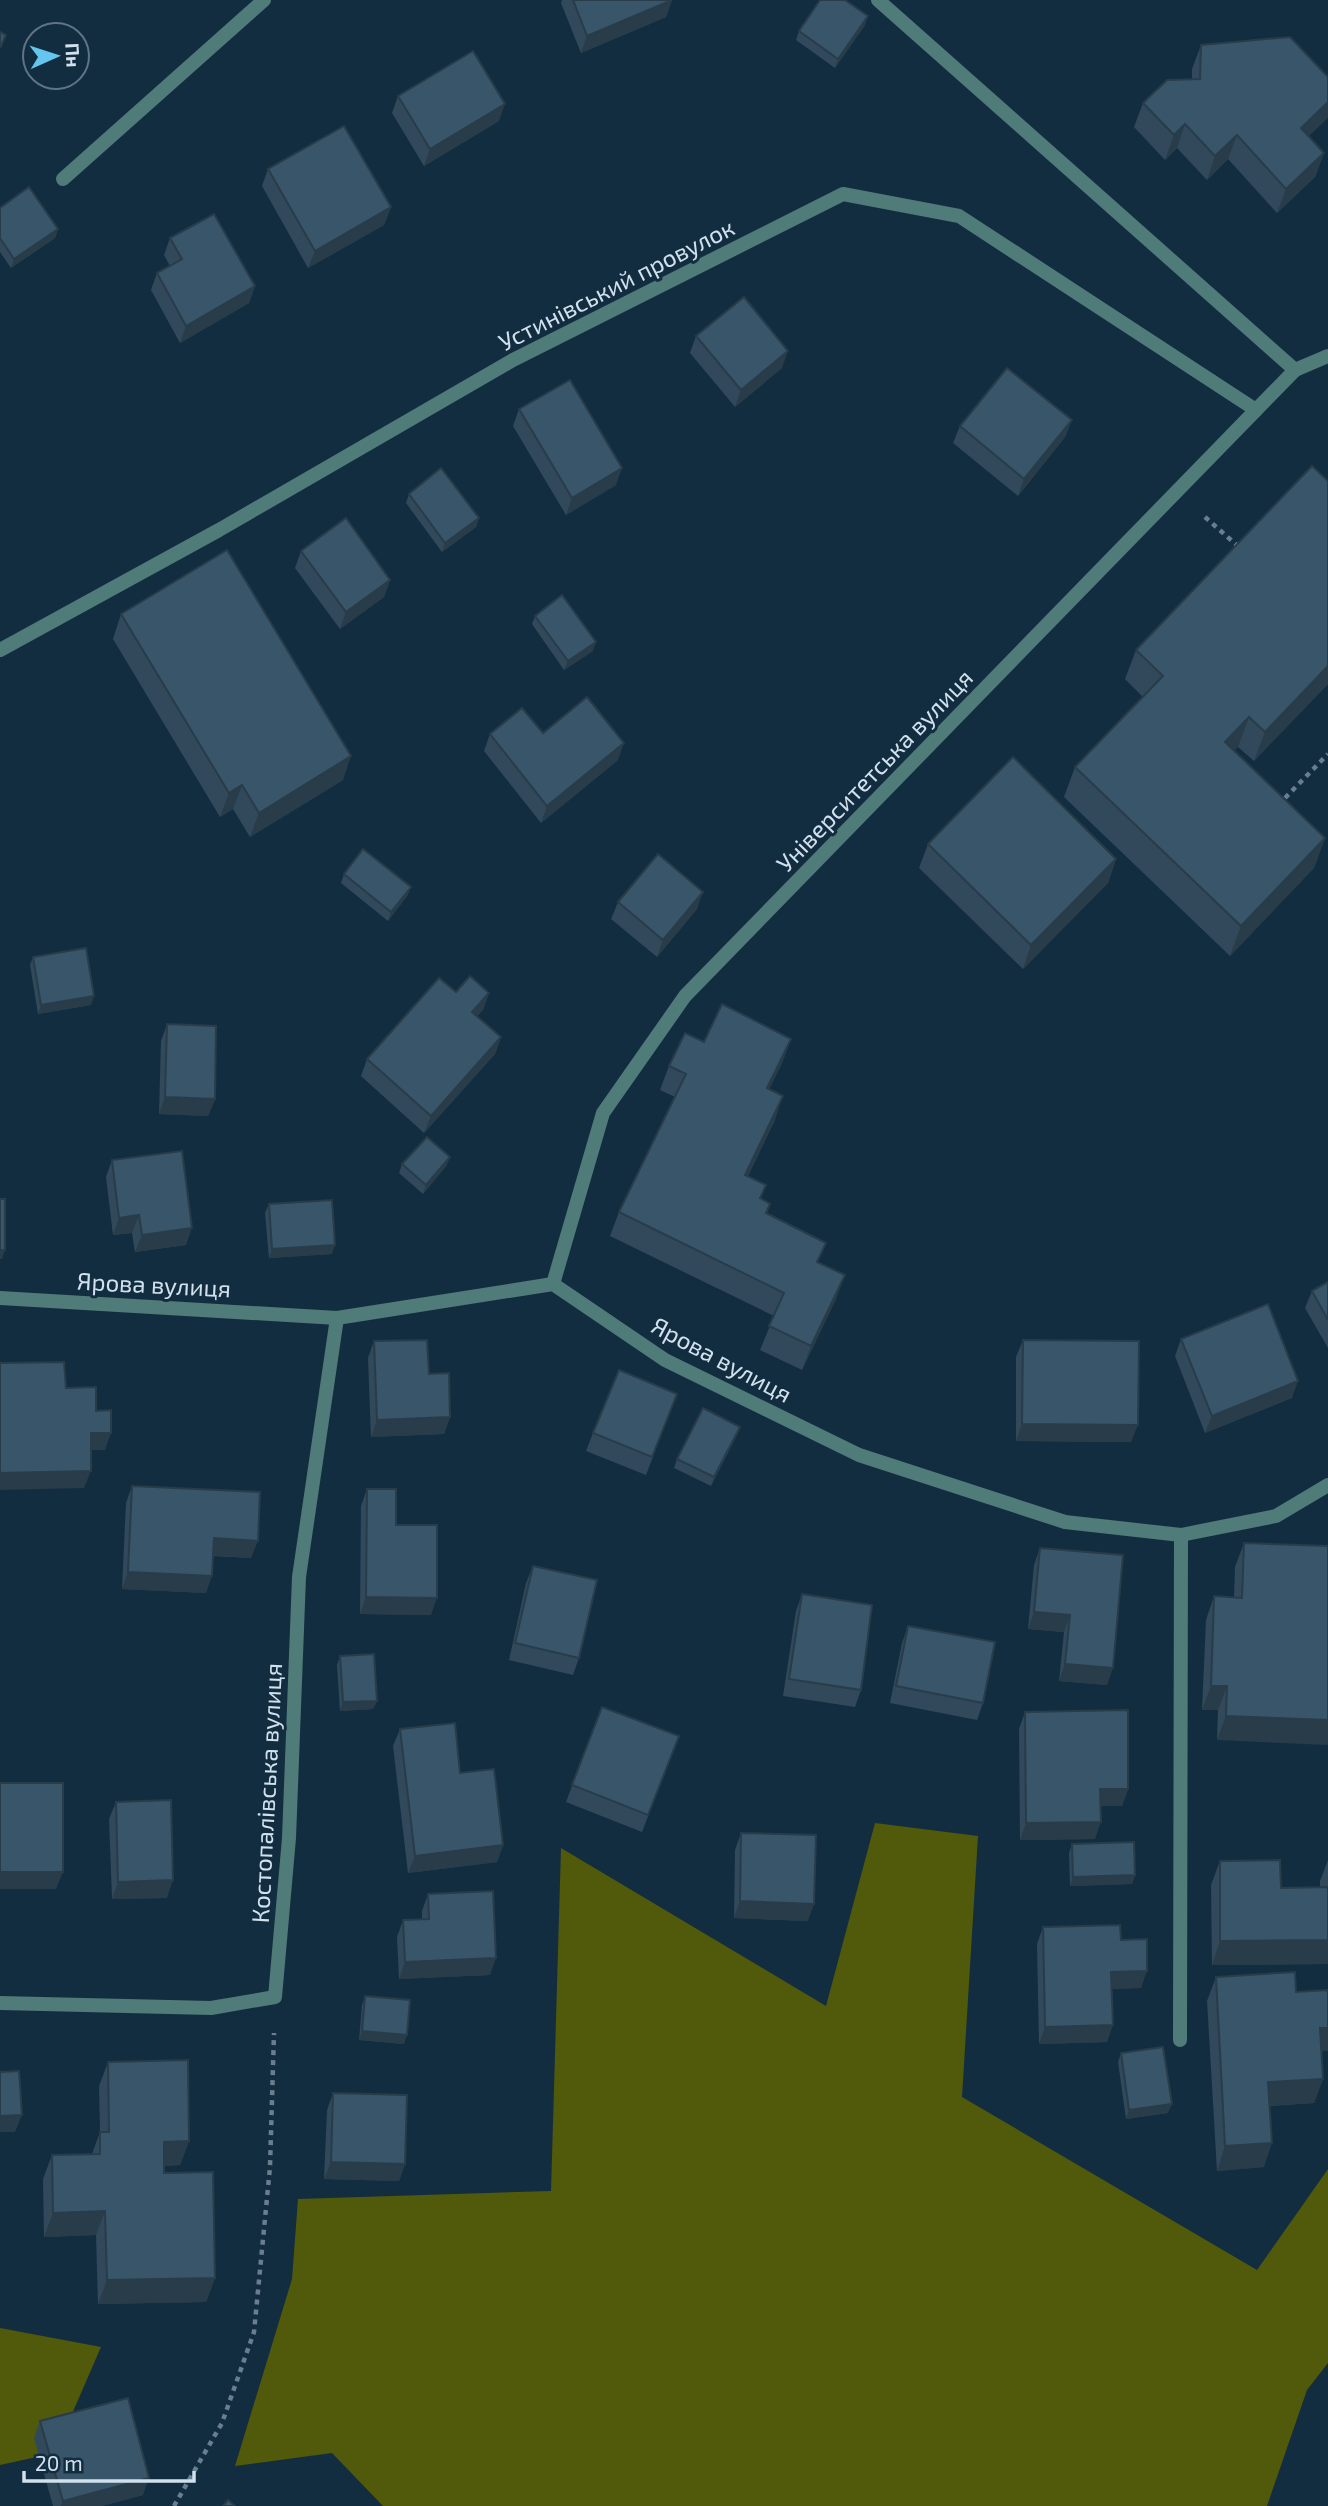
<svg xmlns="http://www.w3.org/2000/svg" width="1328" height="2506" viewBox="0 0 1328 2506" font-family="'Exo 2',sans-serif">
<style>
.green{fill:#51590a}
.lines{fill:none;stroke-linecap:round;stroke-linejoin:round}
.path{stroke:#697e8e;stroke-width:4.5;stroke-dasharray:5 5;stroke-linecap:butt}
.service{stroke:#4f7c79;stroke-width:14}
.minor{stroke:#4f7c79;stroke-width:14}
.wall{fill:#31495a}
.shaded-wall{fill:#283c4a}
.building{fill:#395569;stroke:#283c4a;stroke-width:2}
.labels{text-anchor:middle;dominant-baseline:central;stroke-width:6;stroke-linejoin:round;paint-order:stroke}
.street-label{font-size:24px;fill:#d1e1ed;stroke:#132d40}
</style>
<rect width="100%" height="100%" fill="#132d40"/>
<g class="green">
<path d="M 875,1823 L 978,1836 L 962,2097 L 1257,2270 L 1328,2169 L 1328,2363 L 1307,2390 L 1267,2506 L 383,2506 L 332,2453 L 235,2466 L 292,2279 L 298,2199 L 551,2191 L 561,1848 L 826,2006 Z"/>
<path d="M 0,2328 L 101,2347 L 55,2453 L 0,2465 Z"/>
</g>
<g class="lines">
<g class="path">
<path d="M 1205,517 L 1240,548"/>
<path d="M 1285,798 L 1328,754"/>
<path d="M 174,2506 L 222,2423 L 254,2332 L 270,2167 L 274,2033"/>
</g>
<g class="service">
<path d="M 63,179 L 264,0"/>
<path d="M 1180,2040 L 1181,1535"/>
</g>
<g class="minor">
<path d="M 878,0 L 1295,370"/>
<path d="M 0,650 L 219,530 L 513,360 L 843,194 L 959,216 L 1256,410"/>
<path d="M 553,1284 L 603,1113 L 685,996 L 1295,370 L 1328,356"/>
<path d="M 0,1298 L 337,1318 L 553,1284 L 665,1360 L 859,1455 L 1065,1522 L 1181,1535 L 1276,1516 L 1328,1485"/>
<path d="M 0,2003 L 211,2008 L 275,1997 L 289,1838 L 299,1577 L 337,1318"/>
</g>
</g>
<g class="wall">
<path d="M 562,0 L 672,0 L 666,17 L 581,53 L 561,3 Z"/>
<path d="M 865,25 L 835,68 L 796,40 L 799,31 Z"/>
<path d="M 1201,45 L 1309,137 L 1324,153 L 1315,177 L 1277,213 L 1228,159 L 1207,180 L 1177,148 L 1165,160 L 1134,127 L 1143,103 L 1192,79 L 1192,69 Z"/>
<path d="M 398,96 L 499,121 L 424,166 L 392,113 Z"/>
<path d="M 268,169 L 391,207 L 384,225 L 308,268 L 262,186 Z"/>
<path d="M 0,208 L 58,229 L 55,238 L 11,268 L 0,252 Z"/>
<path d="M 170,238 L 255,286 L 249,303 L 180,343 L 151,290 L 157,273 L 170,266 L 164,255 Z"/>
<path d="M 696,336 L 782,368 L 735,407 L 690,353 Z"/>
<path d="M 519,409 L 616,485 L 566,515 L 513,426 Z"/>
<path d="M 1072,420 L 1065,437 L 1018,496 L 953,443 L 960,426 Z"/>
<path d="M 1328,481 L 1328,684 L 1254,761 L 1238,747 L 1234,751 L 1325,838 L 1314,868 L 1230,956 L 1064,797 L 1075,767 L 1143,697 L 1125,679 L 1136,650 Z"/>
<path d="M 409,494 L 479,518 L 476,527 L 442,552 L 406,503 Z"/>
<path d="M 301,551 L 390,580 L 384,597 L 340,629 L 295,568 Z"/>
<path d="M 121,614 L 343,780 L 250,837 L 233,809 L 220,817 L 113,639 Z"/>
<path d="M 535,616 L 593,651 L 564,670 L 532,624 Z"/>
<path d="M 490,734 L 618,760 L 541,823 L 484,751 Z"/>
<path d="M 928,844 L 1116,859 L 1108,883 L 1023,969 L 919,868 Z"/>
<path d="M 344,874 L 411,887 L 407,896 L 388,921 L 341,883 Z"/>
<path d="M 618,902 L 697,909 L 657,957 L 611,919 Z"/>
<path d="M 33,957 L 91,1005 L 38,1014 L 30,965 Z"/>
<path d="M 456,992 L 489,993 L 483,1010 L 477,1016 L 501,1037 L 495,1054 L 424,1133 L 361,1076 L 367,1059 Z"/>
<path d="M 167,1024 L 215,1099 L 208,1116 L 159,1114 L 161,1041 Z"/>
<path d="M 791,1039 L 782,1063 L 769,1089 L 775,1120 L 748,1176 L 761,1199 L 767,1213 L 819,1263 L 836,1299 L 802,1370 L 760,1350 L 774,1316 L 610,1236 L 619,1212 L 675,1097 L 660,1090 L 669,1066 L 704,1042 Z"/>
<path d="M 112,1160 L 186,1245 L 135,1252 L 132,1233 L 113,1235 L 106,1177 Z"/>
<path d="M 402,1164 L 447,1165 L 423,1194 L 399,1173 Z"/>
<path d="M 269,1204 L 332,1254 L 269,1258 L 265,1213 Z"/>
<path d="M 1328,1282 L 1328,1348 L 1305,1308 L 1312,1291 Z"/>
<path d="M 1181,1339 L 1292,1398 L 1205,1433 L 1175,1356 Z"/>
<path d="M 1023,1340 L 1131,1442 L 1016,1441 L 1016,1357 Z"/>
<path d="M 374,1341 L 429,1374 L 450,1417 L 444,1434 L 371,1437 L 368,1358 Z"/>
<path d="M 677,1394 L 646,1475 L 586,1451 L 593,1433 Z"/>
<path d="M 740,1427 L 737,1435 L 711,1486 L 674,1468 L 677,1459 Z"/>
<path d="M 132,1486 L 251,1558 L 213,1556 L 206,1593 L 122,1589 L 126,1503 Z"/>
<path d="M 367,1489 L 431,1615 L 360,1614 L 361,1506 Z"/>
<path d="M 1244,1543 L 1328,1546 L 1217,1740 L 1218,1710 L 1202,1710 L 1206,1620 L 1214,1596 L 1234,1597 L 1235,1567 Z"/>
<path d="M 1040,1548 L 1107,1685 L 1059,1681 L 1064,1632 L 1028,1629 L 1034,1565 Z"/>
<path d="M 533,1566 L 579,1658 L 573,1675 L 509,1660 L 526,1583 Z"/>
<path d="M 802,1594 L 861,1690 L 855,1707 L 783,1696 L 796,1611 Z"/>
<path d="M 908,1626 L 983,1703 L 977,1720 L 890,1703 L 902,1643 Z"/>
<path d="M 340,1656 L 377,1701 L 373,1709 L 340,1711 L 337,1665 Z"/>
<path d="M 602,1707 L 679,1736 L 642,1832 L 566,1802 Z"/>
<path d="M 1025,1712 L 1128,1789 L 1122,1806 L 1100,1806 L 1095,1839 L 1020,1840 L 1019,1729 Z"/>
<path d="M 400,1729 L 460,1773 L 503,1845 L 497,1862 L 408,1873 L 393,1746 Z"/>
<path d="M 116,1802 L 167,1898 L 112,1899 L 109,1819 Z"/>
<path d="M 741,1833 L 808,1921 L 734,1918 L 735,1850 Z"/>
<path d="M 1072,1844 L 1135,1875 L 1132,1884 L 1070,1886 L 1069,1853 Z"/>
<path d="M 1328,1860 L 1328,1964 L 1212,1965 L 1211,1885 L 1220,1861 L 1281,1888 L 1320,1887 L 1320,1881 Z"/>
<path d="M 428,1894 L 490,1975 L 399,1979 L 397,1937 L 403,1920 L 422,1919 L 422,1911 Z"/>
<path d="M 1043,1927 L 1121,1940 L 1141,1988 L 1112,1989 L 1107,2042 L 1039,2044 L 1037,1944 Z"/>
<path d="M 1216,1977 L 1296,1992 L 1321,2052 L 1323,2079 L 1314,2103 L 1270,2106 L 1264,2167 L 1217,2171 L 1207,2001 Z"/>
<path d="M 365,1996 L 404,2044 L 359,2040 L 362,2005 Z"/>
<path d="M 1121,2053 L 1168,2113 L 1126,2119 L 1118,2062 Z"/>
<path d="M 108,2062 L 189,2141 L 180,2165 L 164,2166 L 164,2173 L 215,2278 L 206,2302 L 98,2304 L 96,2235 L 44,2237 L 43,2179 L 52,2155 L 92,2154 L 100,2132 L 99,2086 Z"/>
<path d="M 333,2093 L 405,2164 L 399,2181 L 324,2179 L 327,2110 Z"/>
<path d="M 40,2421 L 143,2495 L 102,2506 L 53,2506 L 34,2438 Z"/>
</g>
<g class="shaded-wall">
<path d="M 672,0 L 666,17 L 581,53 L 587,36 Z"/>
<path d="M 868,16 L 865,25 L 835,68 L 838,59 Z"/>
<path d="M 1328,102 L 1328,118 L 1292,152 L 1301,128 Z"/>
<path d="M 505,104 L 499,121 L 424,166 L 430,149 Z"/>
<path d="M 1185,124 L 1177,148 L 1165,160 L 1174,135 Z"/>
<path d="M 1237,135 L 1228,159 L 1207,180 L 1215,156 Z"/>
<path d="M 1324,153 L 1315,177 L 1277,213 L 1286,189 Z"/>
<path d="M 391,207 L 384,225 L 308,268 L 315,251 Z"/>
<path d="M 58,229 L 55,238 L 11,268 L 14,259 Z"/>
<path d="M 255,286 L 249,303 L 180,343 L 186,326 Z"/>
<path d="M 788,351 L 782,368 L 735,407 L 741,390 Z"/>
<path d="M 1072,420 L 1065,437 L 1018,496 L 1024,479 Z"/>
<path d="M 622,468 L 616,485 L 566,515 L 572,498 Z"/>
<path d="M 479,518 L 476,527 L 442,552 L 445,543 Z"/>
<path d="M 390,580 L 384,597 L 340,629 L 346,612 Z"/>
<path d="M 596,642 L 593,651 L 564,670 L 568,661 Z"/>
<path d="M 1328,666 L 1328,684 L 1254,761 L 1265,732 Z"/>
<path d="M 1249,717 L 1238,747 L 1214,771 L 1225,742 Z"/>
<path d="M 624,743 L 618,760 L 541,823 L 547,806 Z"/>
<path d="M 351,756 L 343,780 L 250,837 L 259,813 Z"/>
<path d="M 242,785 L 233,809 L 220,817 L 229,793 Z"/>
<path d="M 1325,838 L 1314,868 L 1230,956 L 1241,926 Z"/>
<path d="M 1116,859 L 1108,883 L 1023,969 L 1031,945 Z"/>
<path d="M 411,887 L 407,896 L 388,921 L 391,912 Z"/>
<path d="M 703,892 L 697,909 L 657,957 L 663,940 Z"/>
<path d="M 489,993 L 483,1010 L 466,1029 L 472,1012 Z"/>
<path d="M 94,996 L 91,1005 L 38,1014 L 41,1005 Z"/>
<path d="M 501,1037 L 495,1054 L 424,1133 L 431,1116 Z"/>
<path d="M 791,1039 L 782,1063 L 758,1112 L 767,1088 Z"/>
<path d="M 783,1096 L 775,1120 L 736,1199 L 745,1175 Z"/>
<path d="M 165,1097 L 215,1099 L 208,1116 L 159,1114 Z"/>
<path d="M 450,1157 L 447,1165 L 423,1194 L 426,1185 Z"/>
<path d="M 139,1215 L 132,1233 L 113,1235 L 119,1218 Z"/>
<path d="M 192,1228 L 186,1245 L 135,1252 L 142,1235 Z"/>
<path d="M 335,1245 L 332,1254 L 269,1258 L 272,1249 Z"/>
<path d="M 0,1250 L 5,1250 L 2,1259 L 0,1259 Z"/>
<path d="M 845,1275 L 836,1299 L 802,1370 L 811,1346 Z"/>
<path d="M 1298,1381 L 1292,1398 L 1205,1433 L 1212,1416 Z"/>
<path d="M 450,1417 L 444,1434 L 371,1437 L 377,1420 Z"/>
<path d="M 1022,1424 L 1138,1425 L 1131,1442 L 1016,1441 Z"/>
<path d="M 740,1427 L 737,1435 L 711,1486 L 714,1477 Z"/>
<path d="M 91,1433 L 111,1433 L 105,1450 L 84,1450 Z"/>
<path d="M 91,1471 L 84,1488 L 0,1490 L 0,1473 Z"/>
<path d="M 214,1538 L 258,1541 L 251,1558 L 208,1555 Z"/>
<path d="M 128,1572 L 212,1576 L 206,1593 L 122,1589 Z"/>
<path d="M 366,1597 L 437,1598 L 431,1615 L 360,1614 Z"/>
<path d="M 1034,1612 L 1070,1615 L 1064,1632 L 1028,1629 Z"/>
<path d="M 1065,1664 L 1113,1668 L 1107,1685 L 1059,1681 Z"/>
<path d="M 1211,1686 L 1227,1686 L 1218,1710 L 1202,1710 Z"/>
<path d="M 377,1701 L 373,1709 L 340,1711 L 343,1702 Z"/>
<path d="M 1226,1716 L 1328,1720 L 1328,1745 L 1217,1740 Z"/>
<path d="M 1100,1789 L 1128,1789 L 1122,1806 L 1094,1806 Z"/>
<path d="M 1101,1822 L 1095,1839 L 1020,1840 L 1026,1823 Z"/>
<path d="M 503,1845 L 497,1862 L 408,1873 L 415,1856 Z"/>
<path d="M 0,1872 L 63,1872 L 56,1889 L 0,1889 Z"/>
<path d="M 1135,1875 L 1132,1884 L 1070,1886 L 1073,1877 Z"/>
<path d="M 173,1880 L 167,1898 L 112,1899 L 118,1882 Z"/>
<path d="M 740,1901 L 814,1904 L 808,1921 L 734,1918 Z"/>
<path d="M 1328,1940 L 1328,1964 L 1212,1965 L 1220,1941 Z"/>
<path d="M 496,1958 L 490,1975 L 399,1979 L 405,1962 Z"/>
<path d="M 1147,1971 L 1141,1988 L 1105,1989 L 1111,1972 Z"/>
<path d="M 1113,2025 L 1107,2042 L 1039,2044 L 1045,2027 Z"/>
<path d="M 1320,2028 L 1328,2028 L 1328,2051 L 1311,2052 Z"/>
<path d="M 362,2031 L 407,2035 L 404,2044 L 359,2040 Z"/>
<path d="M 1323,2079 L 1314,2103 L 1260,2106 L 1268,2082 Z"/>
<path d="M 1172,2104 L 1168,2113 L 1126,2119 L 1129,2110 Z"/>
<path d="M 22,2115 L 15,2132 L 0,2132 L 0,2116 Z"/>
<path d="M 189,2141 L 180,2165 L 155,2166 L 164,2142 Z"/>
<path d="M 1272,2143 L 1264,2167 L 1217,2171 L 1225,2146 Z"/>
<path d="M 331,2162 L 405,2164 L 399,2181 L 324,2179 Z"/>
<path d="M 105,2211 L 96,2235 L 44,2237 L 53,2213 Z"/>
<path d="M 215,2278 L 206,2302 L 98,2304 L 107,2280 Z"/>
<path d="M 149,2478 L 143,2495 L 102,2506 L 61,2506 L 63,2501 Z"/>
</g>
<g class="building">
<path d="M 573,0 L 672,0 L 587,36 Z"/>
<path d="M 820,0 L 845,0 L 868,16 L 838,59 L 799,31 Z"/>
<path d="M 0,32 L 6,35 L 0,48 Z"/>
<path d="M 1290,37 L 1328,77 L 1328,102 L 1301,128 L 1324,153 L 1286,189 L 1237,135 L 1215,156 L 1185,124 L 1174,135 L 1143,103 L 1167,80 L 1200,79 L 1201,45 Z"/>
<path d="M 473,51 L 505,104 L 430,149 L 398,96 Z"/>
<path d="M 344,126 L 391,207 L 315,251 L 268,169 Z"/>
<path d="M 29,187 L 58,229 L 14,259 L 0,238 L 0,208 Z"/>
<path d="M 214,214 L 255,286 L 186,326 L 157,273 L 182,259 L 170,238 Z"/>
<path d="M 744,297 L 788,351 L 741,390 L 696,336 Z"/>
<path d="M 1007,368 L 1072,420 L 1024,479 L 960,426 Z"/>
<path d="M 570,380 L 622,468 L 572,498 L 519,409 Z"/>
<path d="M 1312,466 L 1328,481 L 1328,666 L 1265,732 L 1249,717 L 1225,742 L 1325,838 L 1241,926 L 1075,767 L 1163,676 L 1136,650 Z"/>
<path d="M 441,468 L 479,518 L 445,543 L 409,494 Z"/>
<path d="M 346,518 L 390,580 L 346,612 L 301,551 Z"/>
<path d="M 227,550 L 351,756 L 259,813 L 242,785 L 229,793 L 121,614 Z"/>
<path d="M 562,595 L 596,642 L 568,661 L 535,616 Z"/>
<path d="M 587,697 L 624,743 L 547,806 L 490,734 L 522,708 L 543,733 Z"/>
<path d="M 1013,757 L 1116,859 L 1031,945 L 928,844 Z"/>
<path d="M 363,849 L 411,887 L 391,912 L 344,874 Z"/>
<path d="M 658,854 L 703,892 L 663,940 L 618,902 Z"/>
<path d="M 86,948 L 94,996 L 41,1005 L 33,957 Z"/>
<path d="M 470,976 L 489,993 L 472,1012 L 501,1037 L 431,1116 L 367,1059 L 439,978 L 456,992 Z"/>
<path d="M 722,1004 L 791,1039 L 767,1088 L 783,1096 L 745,1175 L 766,1185 L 760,1198 L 770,1204 L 766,1213 L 826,1243 L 817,1262 L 845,1275 L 811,1346 L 769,1326 L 784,1293 L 619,1212 L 686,1074 L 669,1066 L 685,1033 L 704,1042 Z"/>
<path d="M 167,1024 L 216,1026 L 215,1099 L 165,1097 Z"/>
<path d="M 427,1137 L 450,1157 L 426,1185 L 402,1164 Z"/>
<path d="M 182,1151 L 192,1228 L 142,1235 L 139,1215 L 119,1218 L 112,1160 Z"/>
<rect x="0" y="1199" width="5" height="51"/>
<path d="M 332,1200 L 335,1245 L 272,1249 L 269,1204 Z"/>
<path d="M 1328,1282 L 1328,1320 L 1312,1291 Z"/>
<path d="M 1268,1304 L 1298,1381 L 1212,1416 L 1181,1339 Z"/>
<path d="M 427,1340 L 429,1374 L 449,1373 L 450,1417 L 377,1420 L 374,1341 Z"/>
<path d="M 1023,1340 L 1139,1341 L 1138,1425 L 1022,1424 Z"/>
<path d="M 64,1362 L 66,1388 L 96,1387 L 96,1411 L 111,1410 L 111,1433 L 91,1433 L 91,1471 L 0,1473 L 0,1363 Z"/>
<path d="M 619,1370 L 677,1394 L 652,1457 L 593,1433 Z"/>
<path d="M 703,1408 L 740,1427 L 714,1477 L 677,1459 Z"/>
<path d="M 132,1486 L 260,1492 L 258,1541 L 214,1538 L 212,1576 L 128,1572 Z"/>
<path d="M 367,1489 L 396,1489 L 396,1525 L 437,1525 L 437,1598 L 366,1597 Z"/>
<path d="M 1244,1543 L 1328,1546 L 1328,1720 L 1226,1716 L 1227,1686 L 1211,1686 L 1214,1596 L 1242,1598 Z"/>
<path d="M 1040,1548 L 1123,1555 L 1113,1668 L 1065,1664 L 1070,1615 L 1034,1612 Z"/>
<path d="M 533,1566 L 597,1580 L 579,1658 L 515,1643 Z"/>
<path d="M 802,1594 L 872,1605 L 861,1690 L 789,1679 Z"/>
<path d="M 908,1626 L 995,1642 L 983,1703 L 896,1686 Z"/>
<path d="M 374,1654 L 377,1701 L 343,1702 L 340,1656 Z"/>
<path d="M 602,1707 L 679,1736 L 648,1815 L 572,1785 Z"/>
<path d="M 1128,1710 L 1128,1789 L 1100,1789 L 1101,1822 L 1026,1823 L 1025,1712 Z"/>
<path d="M 455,1723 L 460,1773 L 494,1769 L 503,1845 L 415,1856 L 400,1729 Z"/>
<rect x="0" y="1783" width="63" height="89"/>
<path d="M 171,1800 L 173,1880 L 118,1882 L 116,1802 Z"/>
<path d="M 741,1833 L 816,1835 L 814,1904 L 740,1901 Z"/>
<path d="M 1134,1842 L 1135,1875 L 1073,1877 L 1072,1844 Z"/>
<path d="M 1280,1860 L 1281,1888 L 1328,1887 L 1328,1940 L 1220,1941 L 1220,1861 Z"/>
<path d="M 493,1891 L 496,1958 L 405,1962 L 403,1920 L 429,1919 L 428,1894 Z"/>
<path d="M 1120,1925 L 1121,1940 L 1147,1939 L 1147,1971 L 1111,1972 L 1113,2025 L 1045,2027 L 1043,1927 Z"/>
<path d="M 1295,1972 L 1296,1992 L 1328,1990 L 1328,2028 L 1320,2028 L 1323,2079 L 1268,2082 L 1272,2143 L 1225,2146 L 1216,1977 Z"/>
<path d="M 365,1996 L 410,2000 L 407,2035 L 362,2031 Z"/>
<path d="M 1163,2047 L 1172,2104 L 1129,2110 L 1121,2053 Z"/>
<path d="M 188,2060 L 189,2141 L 164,2142 L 164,2173 L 213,2172 L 215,2278 L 107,2280 L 105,2211 L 53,2213 L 52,2155 L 100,2154 L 100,2132 L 109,2132 L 108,2062 Z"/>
<path d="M 19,2071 L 22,2115 L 0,2116 L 0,2072 Z"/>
<path d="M 333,2093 L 407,2095 L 405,2164 L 331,2162 Z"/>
<path d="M 128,2398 L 149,2478 L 63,2501 L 40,2421 Z"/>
<path d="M 228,2500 L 235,2506 L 223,2506 Z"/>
</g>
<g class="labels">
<g class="street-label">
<text transform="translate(616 284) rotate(-27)">Устинівський провулок</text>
<text transform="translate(874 770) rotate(-46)">Університетська вулиця</text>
<text transform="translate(154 1284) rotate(3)">Ярова вулиця</text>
<text transform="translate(722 1359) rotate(28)">Ярова вулиця</text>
<text transform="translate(266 1793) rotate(-87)">Костопалівська вулиця</text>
</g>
</g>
<g transform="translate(56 56) rotate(87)"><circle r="33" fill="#132d40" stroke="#5f7585" stroke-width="2"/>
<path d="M0-5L12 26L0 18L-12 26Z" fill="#64c5ee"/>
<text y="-10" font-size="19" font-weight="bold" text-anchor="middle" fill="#d1e1ed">Пн</text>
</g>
<path d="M24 2471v10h170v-10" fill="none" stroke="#d1e1ed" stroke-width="3.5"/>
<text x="35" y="2471" font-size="21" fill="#d1e1ed" stroke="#132d40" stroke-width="5" paint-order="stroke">20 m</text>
</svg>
